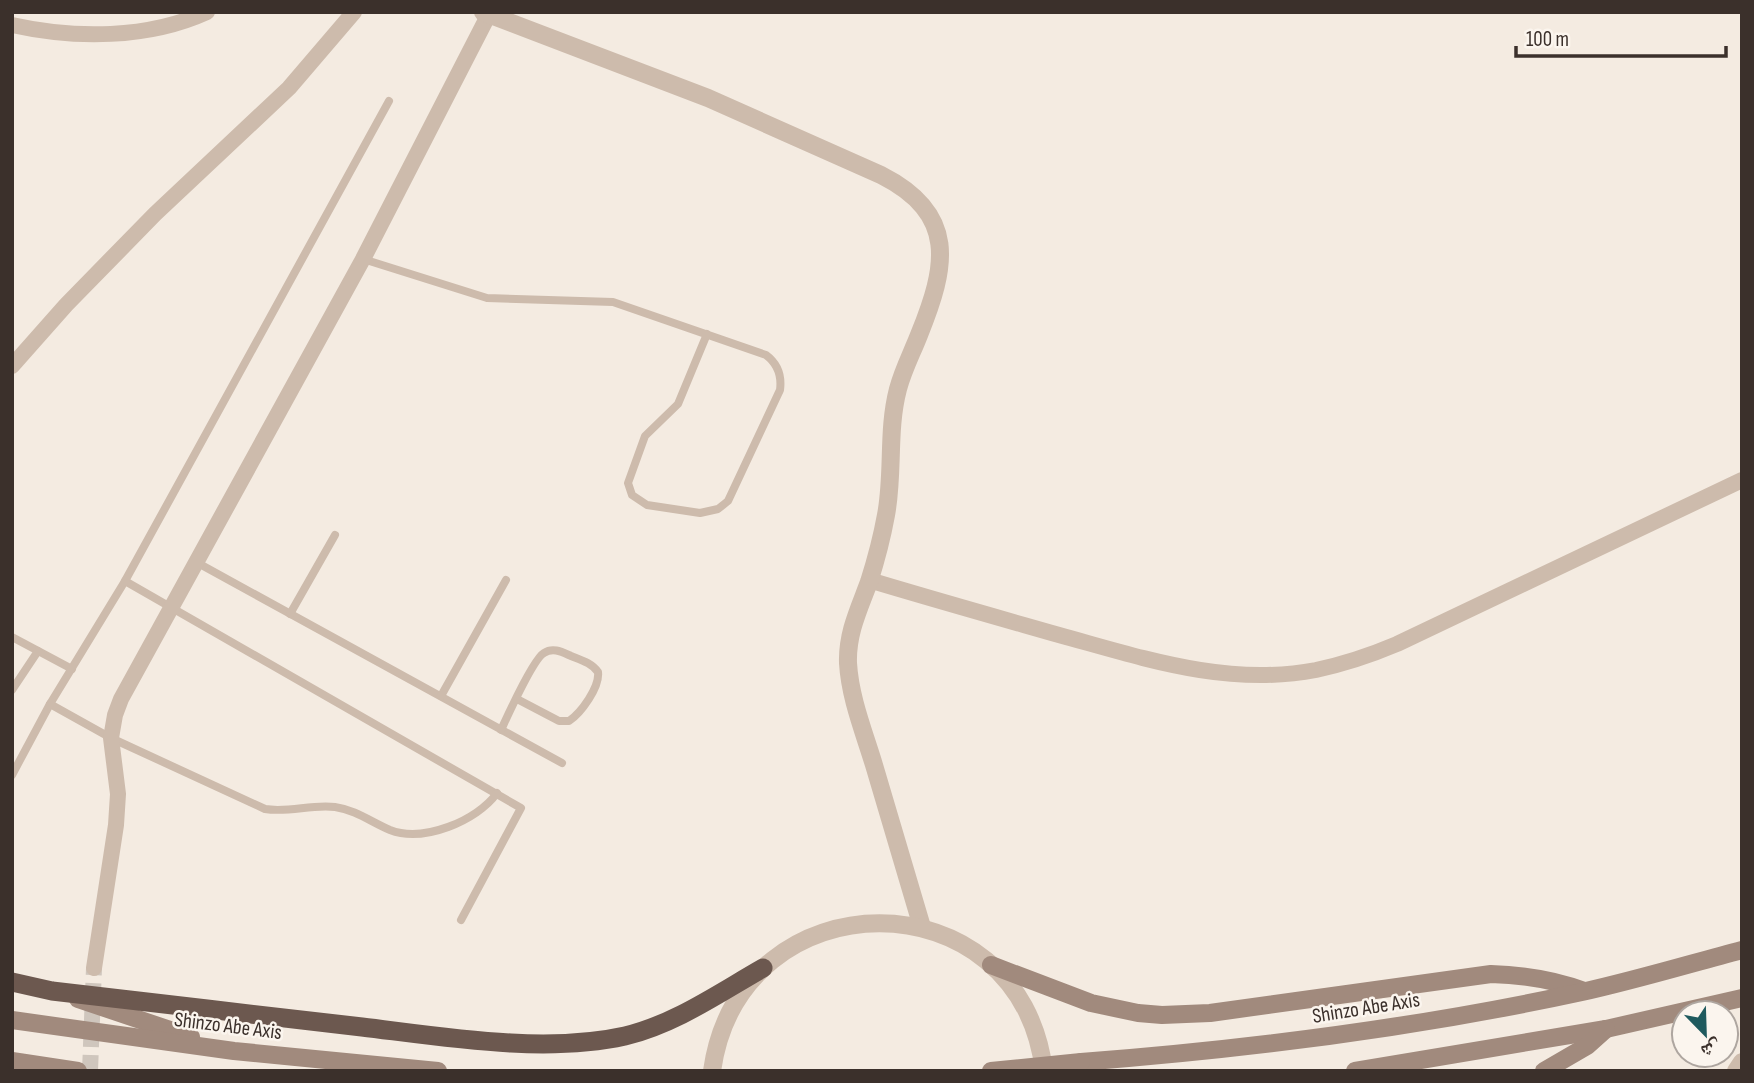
<svg xmlns="http://www.w3.org/2000/svg" width="1754" height="1083" viewBox="0 0 1754 1083" font-family="'Sofia Sans Condensed','Noto Naskh Arabic',sans-serif">
<style>
.lines{fill:none;stroke-linecap:round;stroke-linejoin:round}
.minor-tunnel{stroke:#cfc6bd;stroke-width:16;stroke-dasharray:16 8;stroke-linecap:butt}
.service{stroke:#cdbbac;stroke-width:8}
.minor{stroke:#cdbbac;stroke-width:16}
.tertiary{stroke:#cdbbac;stroke-width:18}
.secondary{stroke:#a18a7d;stroke-width:18}
.trunk{stroke:#6c584f;stroke-width:19}
.secondary-bridge{stroke:#a18a7d;stroke-width:18}
.labels{text-anchor:middle;dominant-baseline:central;stroke-width:5;stroke-linejoin:round;paint-order:stroke}
.street-label{font-size:21px;fill:#3b302b;stroke:#fbf5ee}
</style>
<rect width="100%" height="100%" fill="#f4ebe1"/>
<g class="lines">
<path class="minor-tunnel" d="M 90,1071 L 94,968"/>
<g class="service">
<path d="M 363,259 L 487,298 L 613,302 L 766,355 C 778,364 782,375 780,390 L 728,501 L 718,509 L 700,513 L 647,505 L 632,495 L 628,483 L 645,436 L 678,404 L 707,334"/>
<path d="M 196,562 L 562,763"/>
<path d="M 125,581 L 521,808 L 461,920"/>
<path d="M 290,614 L 335,535"/>
<path d="M 12,637 L 72,669"/>
<path d="M 12,690 L 38,651"/>
<path d="M 441,696 L 506,580"/>
<path d="M 50,704 L 111,738 L 265,809 C 289,813 311,804 335,807 C 356,810 371,822 390,830 C 423,843 477,821 497,793"/>
<path d="M 501,730 C 508,715 533,659 544,653 C 553,647 562,652 571,656 C 581,660 592,663 598,672 C 600,687 581,713 569,721 L 559,721 L 517,699"/>
<path d="M 12,775 L 50,704 L 125,581 L 389,101"/>
</g>
<g class="minor">
<path d="M 12,25 C 75,39 148,39 207,12"/>
<path d="M 12,366 L 66,305 L 155,214 L 289,88 L 354,12"/>
<path d="M 869,580 C 932,599 996,617 1059,635 C 1143,658 1227,687 1316,670 C 1344,664 1371,655 1397,644 L 1742,480"/>
<path d="M 94,968 L 116,825 L 118,794 L 111,738 L 115,715 L 121,699 L 363,259 L 489,14"/>
</g>
<g class="tertiary">
<path d="M 483,12 L 708,98 L 881,175 C 958,214 947,266 919,335 C 912,353 903,370 898,389 C 887,431 894,473 886,515 C 882,537 876,560 869,582 C 859,609 847,633 848,663 C 850,698 864,732 874,765 C 890,819 906,873 922,927"/>
<path d="M 712,1071 C 740,874 1020,874 1044,1071"/>
<path d="M 1736,1071 L 1742,1062"/>
</g>
<g class="secondary">
<path d="M 991,965 L 1091,1003 L 1138,1013 L 1162,1015 L 1210,1013 L 1491,974 C 1524,975 1553,979 1584,991"/>
<path d="M 78,999 L 191,1037"/>
<path d="M 12,1020 L 234,1051 L 438,1071"/>
<path d="M 12,1061 L 78,1071"/>
<path d="M 1081,1062 C 1250,1049 1416,1028 1582,992 C 1636,980 1689,964 1742,950"/>
<path d="M 1355,1071 L 1606,1029 L 1742,998"/>
<path d="M 1544,1071 L 1587,1046 L 1606,1029"/>
</g>
<path class="trunk" d="M 12,982 L 52,991 C 155,1003 259,1015 362,1027 C 444,1037 545,1054 625,1036 C 675,1024 719,993 763,968"/>
<path class="secondary-bridge" d="M 991,1071 L 1081,1062"/>
</g>
<g class="labels">
<g class="street-label">
<text transform="translate(1366 1008) rotate(-9)">Shinzo Abe Axis</text>
<text transform="translate(228 1026) rotate(7)">Shinzo Abe Axis</text>
</g>
</g>
<rect width="1754" height="1083" fill="none" stroke="#3b302b" stroke-width="28"/>
<g transform="translate(1705 1034) rotate(157)"><circle r="33" fill="#fbf5ee" stroke="#aea6a0" stroke-width="2"/>
<path d="M0-5L12 26L0 18L-12 26Z" fill="#1f5a5e"/>
<text y="-10" font-size="19" font-weight="bold" text-anchor="middle" fill="#3b302b">ش</text>
</g>
<path d="M1516 46v10h210v-10" fill="none" stroke="#3b302b" stroke-width="3.5"/>
<text x="1526" y="46" font-size="21" fill="#3b302b" stroke="#fbf5ee" stroke-width="5" paint-order="stroke">100 m</text>
</svg>
